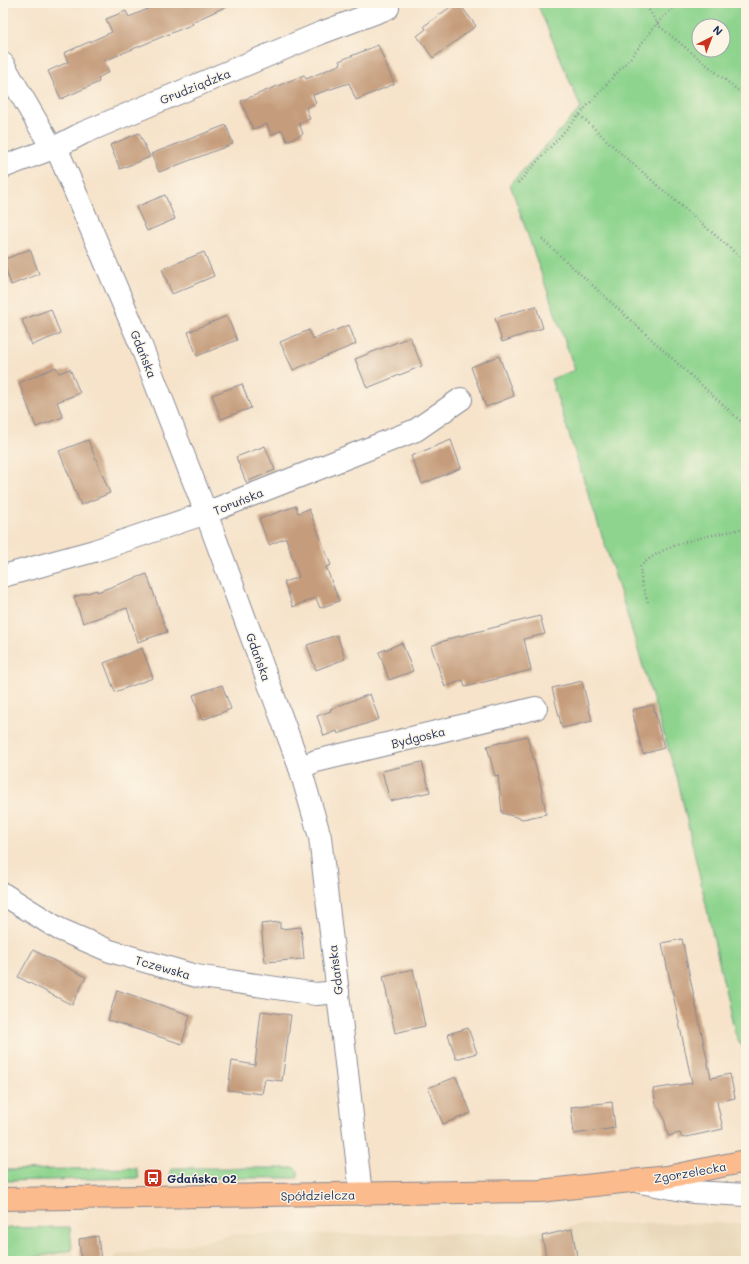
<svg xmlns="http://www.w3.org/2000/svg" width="749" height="1264" viewBox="0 0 749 1264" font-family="Mali,sans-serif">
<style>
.built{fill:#e9d9ba}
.green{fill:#8ed48e;stroke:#548276;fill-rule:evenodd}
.building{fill:#c59c7b}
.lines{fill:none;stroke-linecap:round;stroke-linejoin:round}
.minor-casing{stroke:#888994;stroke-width:24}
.major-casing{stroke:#888994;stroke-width:24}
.path{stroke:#888994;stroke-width:2.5;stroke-dasharray:1 3;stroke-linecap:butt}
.minor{stroke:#fff;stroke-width:22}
.major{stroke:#fbbb8c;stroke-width:22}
.labels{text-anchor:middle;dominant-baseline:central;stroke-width:3;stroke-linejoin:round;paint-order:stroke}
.street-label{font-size:12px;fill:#1b2f5e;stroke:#fcf5e5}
.poi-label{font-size:12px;font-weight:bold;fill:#1b2f5e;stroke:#fcf5e5;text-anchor:start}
</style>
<rect width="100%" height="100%" fill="#fcf5e5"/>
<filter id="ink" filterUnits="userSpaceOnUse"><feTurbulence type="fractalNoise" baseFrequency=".025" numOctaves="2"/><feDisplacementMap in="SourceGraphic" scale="8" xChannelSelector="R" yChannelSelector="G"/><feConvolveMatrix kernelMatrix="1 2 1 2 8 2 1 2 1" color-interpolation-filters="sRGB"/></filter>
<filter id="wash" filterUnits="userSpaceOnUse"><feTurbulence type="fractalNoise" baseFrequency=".012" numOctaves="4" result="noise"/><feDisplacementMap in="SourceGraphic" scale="16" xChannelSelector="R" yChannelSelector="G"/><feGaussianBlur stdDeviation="0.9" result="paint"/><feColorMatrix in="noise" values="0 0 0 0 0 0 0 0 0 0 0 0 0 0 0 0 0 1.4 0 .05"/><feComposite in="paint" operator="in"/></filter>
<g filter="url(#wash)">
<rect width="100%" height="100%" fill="#f6e3ca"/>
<g class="built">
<path d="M 746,1223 L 746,1261 L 112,1261 L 116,1255 L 199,1243 L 235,1234 L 521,1234 L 571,1226 L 598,1224 Z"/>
<path d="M 72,1250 L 75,1261 L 17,1261 Z"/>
</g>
<g class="green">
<path d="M 537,3 L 746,3 L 746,1056 L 735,1033 L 678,781 L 619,588 L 551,379 L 575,370 L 510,184 L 581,108 ZM 699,26 L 723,26 L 723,50 L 699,50 Z"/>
<path d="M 136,1168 L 139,1178 L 3,1181 L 3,1170 Z"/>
<path d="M 172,1168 L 295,1168 L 298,1171 L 298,1178 L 170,1178 Z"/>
<path d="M 70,1227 L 72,1250 L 17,1261 L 3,1261 L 3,1228 Z"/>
</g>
<g id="blocks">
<g class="building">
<path d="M 162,3 L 234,3 L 192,22 L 193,24 L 104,61 L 109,72 L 98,78 L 99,82 L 61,99 L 48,71 L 68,62 L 64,53 L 112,32 L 106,19 L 126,11 L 129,17 Z"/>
<path d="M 456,3 L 459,3 L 476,26 L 433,58 L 417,36 L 426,29 L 424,26 Z"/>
<path d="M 378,45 L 394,84 L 356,100 L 349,83 L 313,95 L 316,103 L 306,108 L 310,119 L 299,123 L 303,134 L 287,141 L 282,130 L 271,135 L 267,124 L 253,129 L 241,101 L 304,75 L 306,79 L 341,64 L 339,61 Z"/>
<path d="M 226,125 L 233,144 L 159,172 L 151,154 Z"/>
<path d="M 139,133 L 150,157 L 120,169 L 110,145 Z"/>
<path d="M 165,195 L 175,219 L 147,231 L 136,207 Z"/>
<path d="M 30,249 L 39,274 L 11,285 L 3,260 Z"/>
<path d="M 204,252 L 214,276 L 172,294 L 162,269 Z"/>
<path d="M 536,306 L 543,328 L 502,342 L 495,318 Z"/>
<path d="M 51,309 L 60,334 L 32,345 L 22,320 Z"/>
<path d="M 227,316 L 237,340 L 197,356 L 188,332 Z"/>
<path d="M 349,325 L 356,344 L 293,370 L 280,342 L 309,330 L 313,339 Z"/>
<path d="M 410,337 L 422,366 L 367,388 L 355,359 Z"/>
<path d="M 499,356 L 514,396 L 486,407 L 471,367 Z"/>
<path d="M 56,367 L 59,373 L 70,369 L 80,393 L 57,402 L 63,417 L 36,427 L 19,383 Z"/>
<path d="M 242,384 L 251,408 L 221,419 L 212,395 Z"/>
<path d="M 88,440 L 110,493 L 81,505 L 59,451 Z"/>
<path d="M 451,440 L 461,468 L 422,484 L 411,456 Z"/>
<path d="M 265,446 L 275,470 L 246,482 L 236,457 Z"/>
<path d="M 296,506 L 298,513 L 309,509 L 331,565 L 326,567 L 339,601 L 320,608 L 316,598 L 293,607 L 284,582 L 299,577 L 286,538 L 269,545 L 259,519 Z"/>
<path d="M 147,574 L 167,632 L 138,642 L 127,608 L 83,623 L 74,597 L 97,590 L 97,592 Z"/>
<path d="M 540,616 L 545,634 L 524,639 L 531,670 L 465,687 L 463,680 L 445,687 L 431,646 L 452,638 Z"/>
<path d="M 337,635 L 345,659 L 316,670 L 307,645 Z"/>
<path d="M 402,643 L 413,671 L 389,680 L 379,652 Z"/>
<path d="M 142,648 L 153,678 L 115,692 L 104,663 Z"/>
<path d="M 582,681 L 592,721 L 562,728 L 552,688 Z"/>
<path d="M 222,685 L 231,709 L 202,720 L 193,695 Z"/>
<path d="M 370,694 L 379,719 L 338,734 L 337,731 L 324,736 L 317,716 L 331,711 L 330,709 Z"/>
<path d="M 653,705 L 664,748 L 643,754 L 632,710 Z"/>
<path d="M 527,736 L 541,786 L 546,814 L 523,819 L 502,813 L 498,775 L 495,776 L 487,746 Z"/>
<path d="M 422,762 L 430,792 L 390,801 L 382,771 Z"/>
<path d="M 280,922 L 280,929 L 301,927 L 304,959 L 265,962 L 261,924 Z"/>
<path d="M 682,939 L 711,1078 L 730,1074 L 735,1098 L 717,1102 L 723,1129 L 682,1138 L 680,1133 L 668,1136 L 664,1117 L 656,1104 L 653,1089 L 692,1083 L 662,943 Z"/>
<path d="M 33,950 L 86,977 L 72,1005 L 18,977 Z"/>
<path d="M 413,969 L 425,1026 L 395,1033 L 383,976 Z"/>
<path d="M 117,990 L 190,1015 L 182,1044 L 108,1020 Z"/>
<path d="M 261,1011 L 291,1015 L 282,1081 L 265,1079 L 262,1094 L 228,1090 L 232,1061 L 255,1065 Z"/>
<path d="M 468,1028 L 477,1053 L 456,1059 L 448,1034 Z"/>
<path d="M 456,1077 L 471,1113 L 443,1124 L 428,1088 Z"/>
<path d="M 612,1102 L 615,1128 L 574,1134 L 571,1107 Z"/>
<path d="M 572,1229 L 578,1261 L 547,1261 L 542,1236 Z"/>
<path d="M 98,1236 L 101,1260 L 81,1261 L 79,1239 Z"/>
</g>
</g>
</g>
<g filter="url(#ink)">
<use href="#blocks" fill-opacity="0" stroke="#888994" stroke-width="1"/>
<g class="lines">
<defs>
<g id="minor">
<path d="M 3,64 L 52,148"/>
<path d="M 56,147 L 140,343 L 206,513 L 300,768 L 320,837 L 361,1194"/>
<path d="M 3,167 L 56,147 L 83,133 L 321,33 L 388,8"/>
<path d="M 3,576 L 94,551 L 206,513 L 416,430 L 461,399"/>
<path d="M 300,768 L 316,761 L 536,708"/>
<path d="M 3,894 L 59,929 L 110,951 L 196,976 L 316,994 L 338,992"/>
<path d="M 640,1182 L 693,1192 L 746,1195"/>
</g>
<path id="major" d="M 3,1199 L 540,1191 L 667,1177 L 746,1161"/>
</defs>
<use href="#minor" class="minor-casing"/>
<use href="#major" class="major-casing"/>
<g class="path">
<path d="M 645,3 L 658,25 L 746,97"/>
<path d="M 580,115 L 618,151 L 746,262"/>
<path d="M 518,183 L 633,55 L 657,23 L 679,3"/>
<path d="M 542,239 L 746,426"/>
<path d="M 648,602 L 642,585 L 640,567 C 665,541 712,536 746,528"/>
</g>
<use href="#minor" class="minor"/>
<use href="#major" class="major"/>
</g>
</g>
<defs>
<symbol id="bus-square" viewBox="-11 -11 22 22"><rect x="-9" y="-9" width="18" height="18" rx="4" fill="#c8321e" stroke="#fcf5e5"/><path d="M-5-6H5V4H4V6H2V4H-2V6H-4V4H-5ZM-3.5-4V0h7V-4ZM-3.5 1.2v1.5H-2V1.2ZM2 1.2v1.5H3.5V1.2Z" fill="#fff"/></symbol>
</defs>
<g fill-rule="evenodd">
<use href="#bus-square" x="142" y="1167" width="22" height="22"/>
</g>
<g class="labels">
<g class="street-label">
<text transform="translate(195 86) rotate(-22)">Grudziądzka</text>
<text transform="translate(144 354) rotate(68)">Gdańska</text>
<text transform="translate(238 501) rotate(-22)">Toruńska</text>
<text transform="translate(259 657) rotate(70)">Gdańska</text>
<text transform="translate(418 737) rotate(-14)">Bydgoska</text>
<text transform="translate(163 967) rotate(16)">Tczewska</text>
<text transform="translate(335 970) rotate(-97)">Gdańska</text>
<text transform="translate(690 1172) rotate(-10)">Zgorzelecka</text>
<text transform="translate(318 1195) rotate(-1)">Spółdzielcza</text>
</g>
<g class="poi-label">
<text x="167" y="1178">Gdańska 02</text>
</g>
</g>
<rect width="749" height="1264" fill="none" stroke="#fcf5e5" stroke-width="16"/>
<g transform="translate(711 38) rotate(42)"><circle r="19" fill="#fcf5e5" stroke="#a2a6af"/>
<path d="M0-3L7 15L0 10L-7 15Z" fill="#c8321e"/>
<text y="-6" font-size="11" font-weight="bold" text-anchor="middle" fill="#1b2f5e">N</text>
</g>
</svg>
